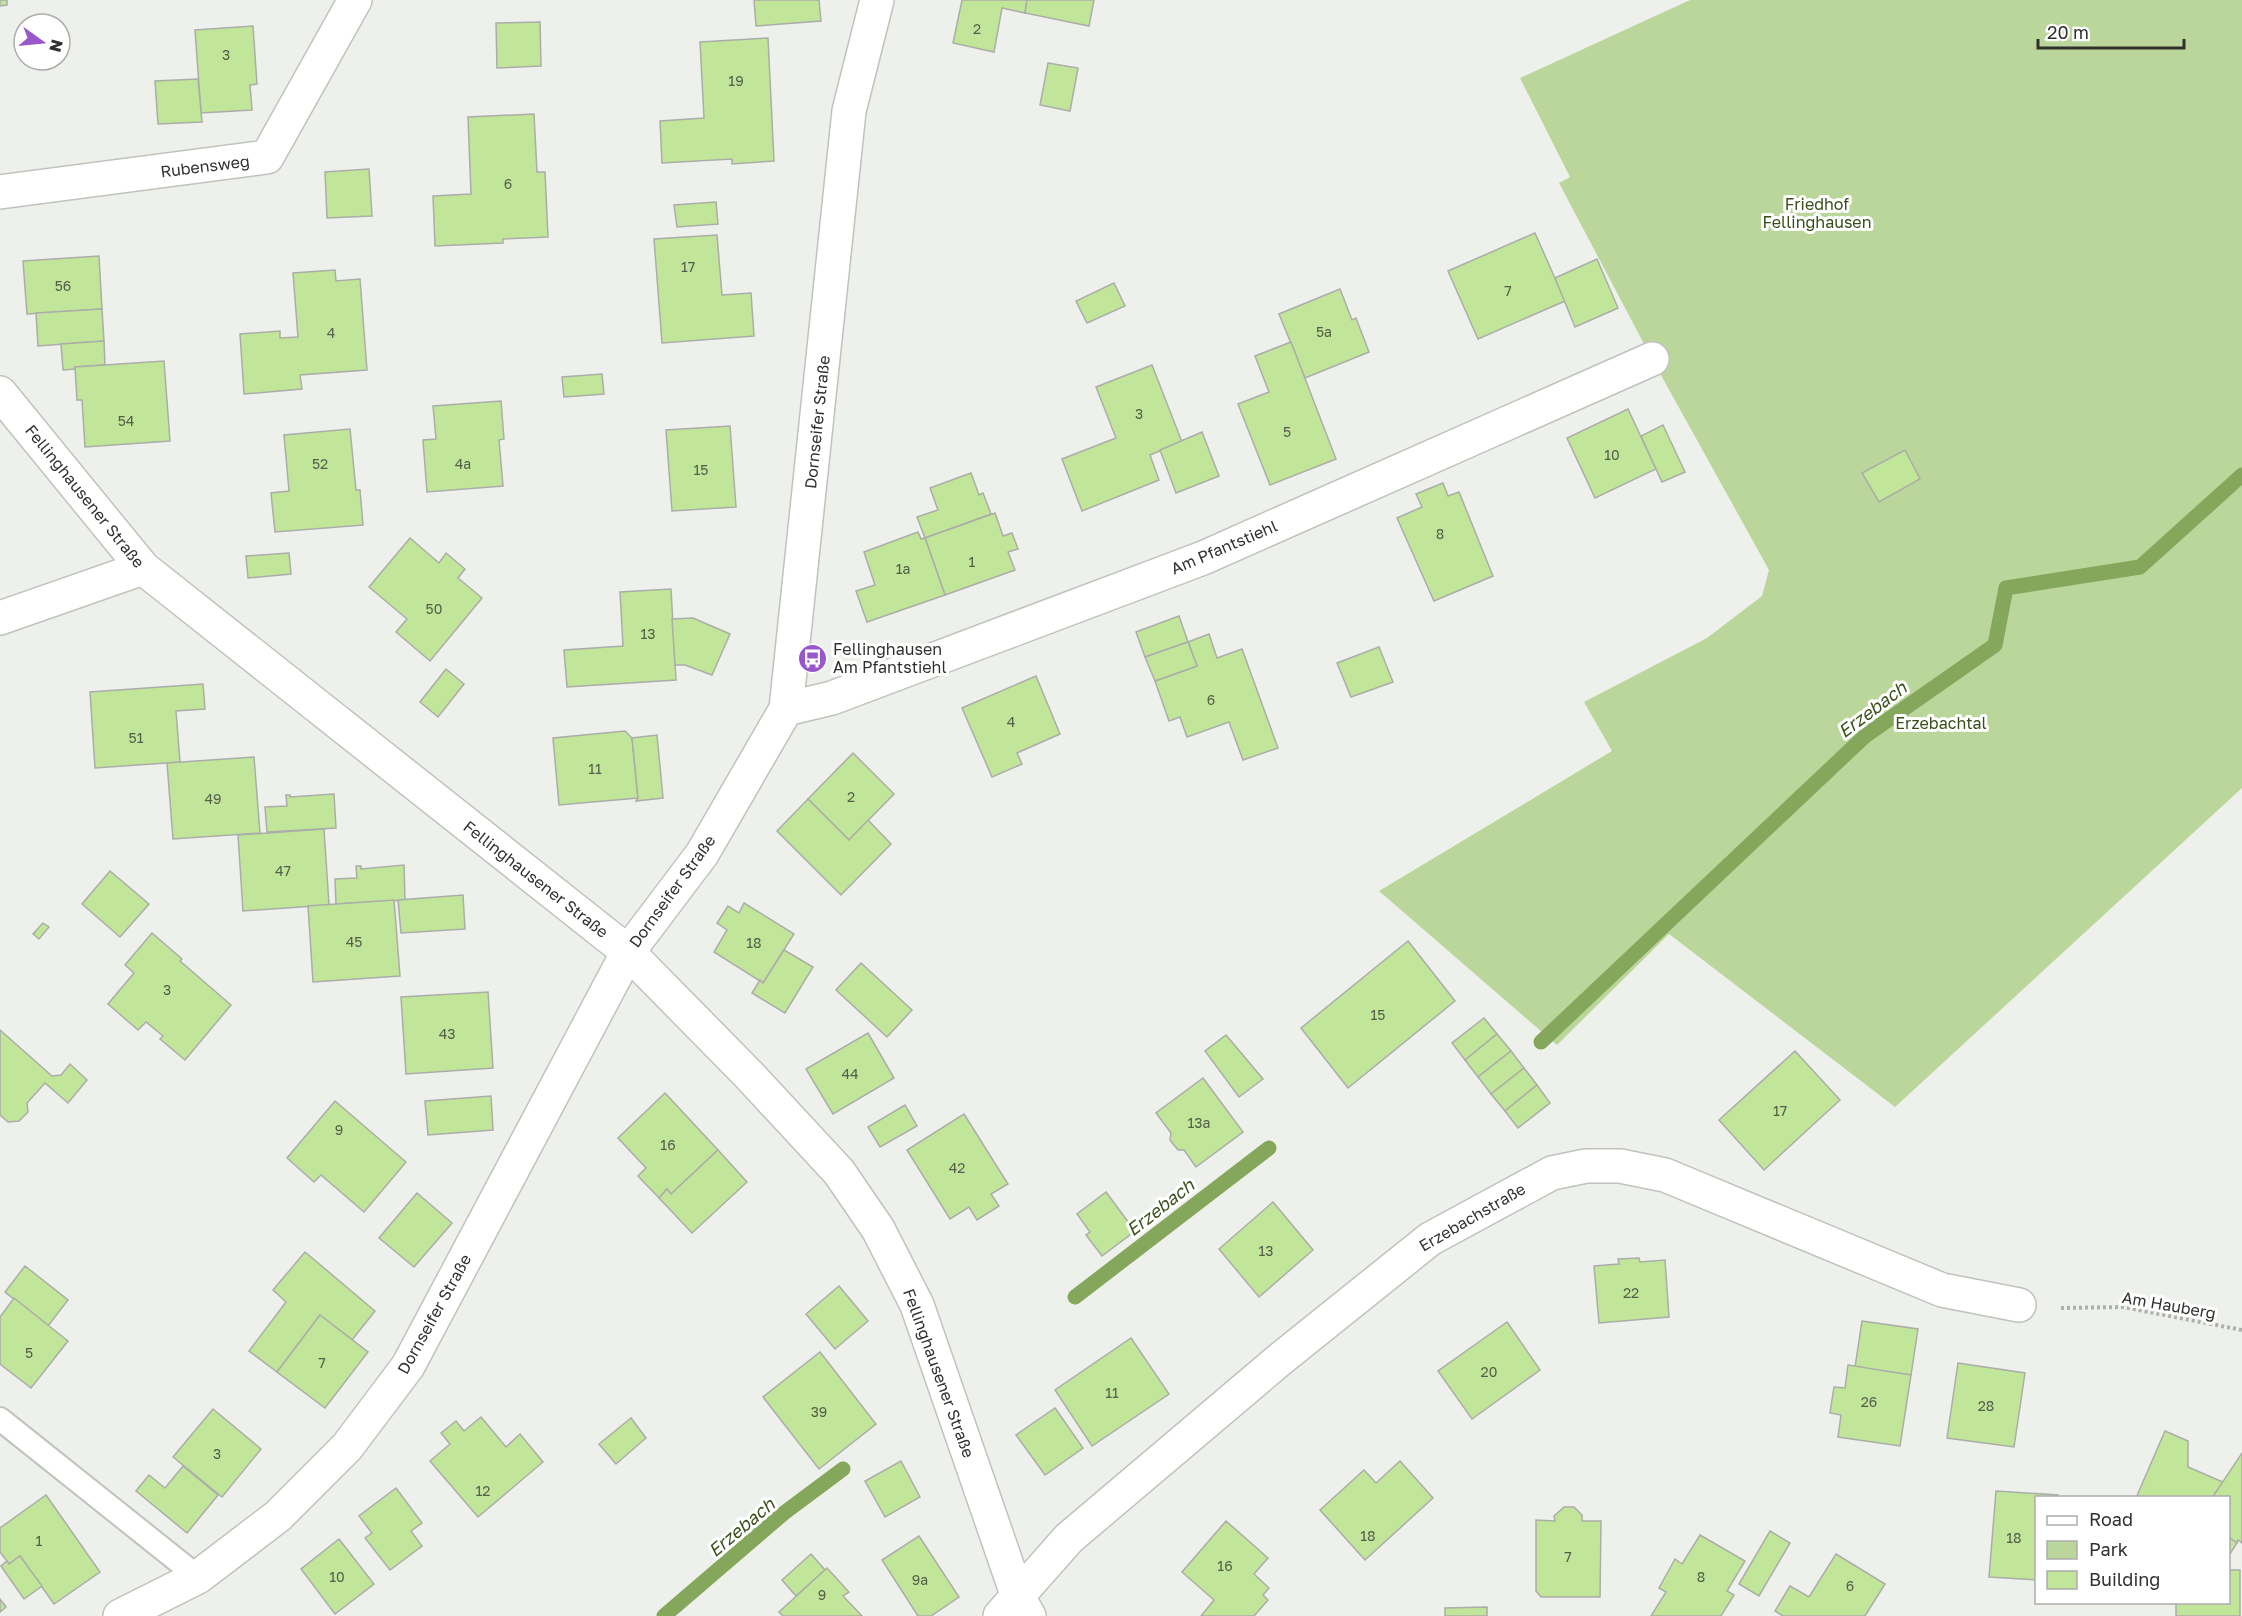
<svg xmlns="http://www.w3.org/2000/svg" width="2242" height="1616" viewBox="0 0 2242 1616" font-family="'Golos Text',sans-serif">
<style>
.green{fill:#bad69a}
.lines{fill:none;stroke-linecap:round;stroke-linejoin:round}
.stream{stroke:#85a75b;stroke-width:15}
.building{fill:#c2e699;stroke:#abada8;stroke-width:1.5}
.service-casing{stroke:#c0c3bd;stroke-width:26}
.minor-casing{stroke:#c0c3bd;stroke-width:36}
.path{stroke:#aeb0ac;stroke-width:4;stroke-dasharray:3 3;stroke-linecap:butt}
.service{stroke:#fff;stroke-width:22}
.minor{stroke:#fff;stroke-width:33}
.labels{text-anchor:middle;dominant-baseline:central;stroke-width:6;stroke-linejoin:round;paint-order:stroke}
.number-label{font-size:14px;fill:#545e4a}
.street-label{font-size:16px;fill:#30312f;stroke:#fff}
.park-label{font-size:16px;fill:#384e18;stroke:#fff}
.poi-label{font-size:16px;fill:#30312f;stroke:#fff;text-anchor:start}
.water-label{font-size:18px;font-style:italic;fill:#3b511b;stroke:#fff}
</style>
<rect width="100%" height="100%" fill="#eef1eb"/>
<path class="green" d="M 1690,0 L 2242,0 L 2242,788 L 1895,1107 L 1669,934 L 1557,1045 L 1379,891 L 1612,751 L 1584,702 L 1707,638 L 1762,596 L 1769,570 L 1652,359 L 1559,183 L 1570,177 L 1520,78 Z"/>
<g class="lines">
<g class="stream">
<path d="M 1541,1042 L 1865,736 L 1995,645 L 2006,588 L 2140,567 L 2242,475"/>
<path d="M 1075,1297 L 1269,1148"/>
<path d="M 664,1616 L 784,1513 L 843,1469"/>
</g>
</g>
<g class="building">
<path d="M 0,0 L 7,0 L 7,5 L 0,6 Z"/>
<path d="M 754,0 L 819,0 L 821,21 L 756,26 Z"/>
<path d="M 962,0 L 1027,0 L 1025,13 L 1002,8 L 994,52 L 953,43 Z"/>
<path d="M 1027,0 L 1094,0 L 1089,26 L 1025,13 Z"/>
<path d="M 540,22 L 541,66 L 497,68 L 496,23 Z"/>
<path d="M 253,26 L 257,84 L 250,85 L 252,110 L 201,113 L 195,30 Z"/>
<path d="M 768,38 L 774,161 L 732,164 L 732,159 L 662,163 L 660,121 L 704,118 L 700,42 Z"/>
<path d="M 1048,63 L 1078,68 L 1070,111 L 1040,105 Z"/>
<path d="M 198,79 L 202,122 L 158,124 L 155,81 Z"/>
<path d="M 534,114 L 537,172 L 545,172 L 548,237 L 503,239 L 503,243 L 435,246 L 433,196 L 471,194 L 468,117 Z"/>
<path d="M 369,169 L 372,216 L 327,218 L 325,172 Z"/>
<path d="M 716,202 L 718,224 L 677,227 L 674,205 Z"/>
<path d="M 1535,233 L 1565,301 L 1478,339 L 1448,271 Z"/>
<path d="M 717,235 L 722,295 L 751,293 L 754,336 L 662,343 L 654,239 Z"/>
<path d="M 99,256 L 102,309 L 27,314 L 23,261 Z"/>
<path d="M 1597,259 L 1618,308 L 1575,327 L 1555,278 Z"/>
<path d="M 335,270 L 336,281 L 360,279 L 367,370 L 300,375 L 302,389 L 244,394 L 240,334 L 280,331 L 280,338 L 298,337 L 293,273 Z"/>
<path d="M 1114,283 L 1125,306 L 1087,323 L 1076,301 Z"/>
<path d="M 1340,289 L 1352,320 L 1356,318 L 1369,352 L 1305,378 L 1279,314 Z"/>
<path d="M 102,309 L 104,341 L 38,346 L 36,313 Z"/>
<path d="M 104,341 L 105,365 L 75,367 L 75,369 L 63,370 L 61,344 Z"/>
<path d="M 1291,342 L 1336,459 L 1270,485 L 1238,404 L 1269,392 L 1255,356 Z"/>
<path d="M 164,361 L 170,441 L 85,447 L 82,400 L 77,400 L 75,367 Z"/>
<path d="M 1152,365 L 1182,442 L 1150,455 L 1159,480 L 1082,511 L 1062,459 L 1116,438 L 1096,387 Z"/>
<path d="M 602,374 L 604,394 L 564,397 L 562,377 Z"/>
<path d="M 501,401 L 504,439 L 499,440 L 503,486 L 427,492 L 423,440 L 436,439 L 433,406 Z"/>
<path d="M 1628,409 L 1656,469 L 1595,498 L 1567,438 Z"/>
<path d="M 1663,425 L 1685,472 L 1662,482 L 1641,436 Z"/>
<path d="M 730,426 L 736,507 L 672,511 L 666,430 Z"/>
<path d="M 350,429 L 356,490 L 360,490 L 363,525 L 275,532 L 271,493 L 289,491 L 284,435 Z"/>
<path d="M 1202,432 L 1219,476 L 1176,493 L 1160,450 Z"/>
<path d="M 1905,450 L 1920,479 L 1879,502 L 1862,473 Z"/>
<path d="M 971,473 L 979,495 L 983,493 L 991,514 L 925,538 L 917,517 L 938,510 L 930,488 Z"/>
<path d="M 1443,483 L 1448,496 L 1459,492 L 1493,576 L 1434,601 L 1397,518 L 1422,507 L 1416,494 Z"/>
<path d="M 995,513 L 1003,536 L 1012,533 L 1018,549 L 1008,552 L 1015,570 L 945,595 L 925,538 Z"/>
<path d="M 918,532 L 921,539 L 925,538 L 945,595 L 867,622 L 856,591 L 875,585 L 864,552 Z"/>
<path d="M 410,538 L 439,563 L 446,553 L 465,569 L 458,578 L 482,598 L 430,661 L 396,632 L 407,619 L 369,587 Z"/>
<path d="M 289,553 L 291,574 L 248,578 L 246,556 Z"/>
<path d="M 671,589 L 676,680 L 567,687 L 564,650 L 623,646 L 620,592 Z"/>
<path d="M 1179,616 L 1188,642 L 1145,657 L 1136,632 Z"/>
<path d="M 693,618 L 730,634 L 712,675 L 685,665 L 675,665 L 672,619 Z"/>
<path d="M 1209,634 L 1217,658 L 1242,649 L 1278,748 L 1243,760 L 1229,722 L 1187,737 L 1180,717 L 1169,721 L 1155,681 L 1197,666 L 1188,642 Z"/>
<path d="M 1188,642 L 1197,666 L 1155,681 L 1145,657 Z"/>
<path d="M 1379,647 L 1393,682 L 1351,697 L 1337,663 Z"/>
<path d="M 446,669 L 464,684 L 438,717 L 420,702 Z"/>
<path d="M 1036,676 L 1060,734 L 1017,753 L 1022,764 L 992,777 L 962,708 Z"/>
<path d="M 203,684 L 205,709 L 176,711 L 180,762 L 95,768 L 90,692 Z"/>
<path d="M 625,731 L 632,738 L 638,798 L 559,805 L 553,738 Z"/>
<path d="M 657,735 L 663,798 L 636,801 L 638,798 L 632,738 Z"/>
<path d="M 853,753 L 894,794 L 849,840 L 808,799 Z"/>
<path d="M 254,757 L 260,833 L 173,839 L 167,763 Z"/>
<path d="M 334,794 L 336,828 L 267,832 L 265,807 L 287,806 L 286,795 L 290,795 L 290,797 Z"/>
<path d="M 808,799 L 849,840 L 868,820 L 891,844 L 841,895 L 777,831 Z"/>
<path d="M 324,829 L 329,905 L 243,911 L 238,835 Z"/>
<path d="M 404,865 L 405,900 L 336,904 L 335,879 L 357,878 L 356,866 L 361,866 L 361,869 Z"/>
<path d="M 110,871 L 149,904 L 120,937 L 82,904 Z"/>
<path d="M 463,895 L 465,929 L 401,933 L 398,900 Z"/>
<path d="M 394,900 L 400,976 L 313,982 L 308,906 Z"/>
<path d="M 744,903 L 794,934 L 763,983 L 714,952 L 727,930 L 717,923 L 728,906 L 739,913 Z"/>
<path d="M 43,923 L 49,927 L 39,939 L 33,934 Z"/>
<path d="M 152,933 L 182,959 L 180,961 L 231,1005 L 185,1060 L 160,1039 L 163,1036 L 146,1022 L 138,1030 L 108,1004 L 134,973 L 125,965 Z"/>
<path d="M 1408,941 L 1455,1001 L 1348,1088 L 1301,1028 Z"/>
<path d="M 784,950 L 813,967 L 785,1013 L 752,993 L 760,980 L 763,983 Z"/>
<path d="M 861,963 L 912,1010 L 887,1037 L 836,990 Z"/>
<path d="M 488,992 L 493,1068 L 406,1074 L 401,997 Z"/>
<path d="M 1484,1018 L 1497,1034 L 1465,1060 L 1452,1043 Z"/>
<path d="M 0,1030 L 52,1076 L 61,1075 L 70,1064 L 87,1080 L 68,1103 L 45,1083 L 27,1103 L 28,1112 L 19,1121 L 8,1122 L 0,1115 Z"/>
<path d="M 868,1033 L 894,1078 L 833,1114 L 806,1069 Z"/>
<path d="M 1497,1034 L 1511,1051 L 1478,1077 L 1465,1060 Z"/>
<path d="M 1226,1035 L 1263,1079 L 1239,1097 L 1205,1051 Z"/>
<path d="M 1511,1051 L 1524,1068 L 1491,1094 L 1478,1077 Z"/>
<path d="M 1795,1051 L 1840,1100 L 1764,1170 L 1719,1120 Z"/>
<path d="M 1524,1068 L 1537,1085 L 1505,1111 L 1491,1094 Z"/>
<path d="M 1203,1078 L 1243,1132 L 1196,1167 L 1184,1150 L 1178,1150 L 1170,1140 L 1171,1133 L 1156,1113 Z"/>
<path d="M 1537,1085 L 1550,1103 L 1518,1128 L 1505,1111 Z"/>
<path d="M 665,1093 L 718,1150 L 671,1194 L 667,1189 L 659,1198 L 638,1176 L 646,1168 L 618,1138 Z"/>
<path d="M 491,1096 L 493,1130 L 428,1135 L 425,1101 Z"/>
<path d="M 335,1101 L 406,1162 L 364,1212 L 321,1175 L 314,1182 L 287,1158 Z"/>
<path d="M 905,1105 L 917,1126 L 880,1147 L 868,1127 Z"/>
<path d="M 964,1114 L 1008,1184 L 991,1194 L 999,1206 L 977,1220 L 969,1207 L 950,1219 L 907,1150 Z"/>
<path d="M 718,1150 L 747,1182 L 692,1233 L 659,1198 L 667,1189 L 671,1194 Z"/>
<path d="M 1106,1192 L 1135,1231 L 1102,1256 L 1086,1235 L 1090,1232 L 1077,1214 Z"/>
<path d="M 417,1193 L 452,1223 L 414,1267 L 379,1238 Z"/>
<path d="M 1273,1202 L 1313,1250 L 1259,1297 L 1219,1249 Z"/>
<path d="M 305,1252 L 375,1311 L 352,1340 L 320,1315 L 277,1372 L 249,1351 L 286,1302 L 273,1290 Z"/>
<path d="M 1639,1258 L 1640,1262 L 1665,1260 L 1669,1317 L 1599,1323 L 1594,1266 L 1619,1264 L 1618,1259 Z"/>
<path d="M 25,1266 L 68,1300 L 48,1326 L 5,1292 Z"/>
<path d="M 839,1286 L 868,1321 L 835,1349 L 806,1314 Z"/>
<path d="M 14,1298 L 68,1341 L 31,1388 L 0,1364 L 0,1317 Z"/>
<path d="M 320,1315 L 368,1352 L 325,1408 L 277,1372 Z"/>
<path d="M 1862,1321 L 1918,1329 L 1911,1375 L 1855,1367 Z"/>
<path d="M 1507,1322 L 1540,1370 L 1472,1419 L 1438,1371 Z"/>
<path d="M 1131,1338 L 1169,1394 L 1092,1446 L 1055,1390 Z"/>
<path d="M 820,1352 L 876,1424 L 819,1469 L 763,1397 Z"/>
<path d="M 1958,1363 L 2025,1373 L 2014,1447 L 1947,1438 Z"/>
<path d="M 1848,1365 L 1911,1375 L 1900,1446 L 1838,1437 L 1841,1415 L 1830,1413 L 1834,1387 L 1845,1388 Z"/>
<path d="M 1055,1408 L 1083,1448 L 1045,1475 L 1016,1435 Z"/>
<path d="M 213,1409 L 261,1449 L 222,1497 L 173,1457 Z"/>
<path d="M 481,1417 L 506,1447 L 520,1434 L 543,1462 L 478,1517 L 430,1461 L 450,1444 L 441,1433 L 456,1421 L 464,1431 Z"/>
<path d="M 631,1418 L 646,1438 L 616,1464 L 599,1444 Z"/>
<path d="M 2165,1431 L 2188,1441 L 2188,1467 L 2223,1482 L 2212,1498 L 2136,1498 Z"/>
<path d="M 2242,1453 L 2242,1543 L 2238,1540 L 2237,1543 L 2228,1537 L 2228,1498 L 2212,1498 Z"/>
<path d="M 901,1461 L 920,1497 L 885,1517 L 865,1481 Z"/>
<path d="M 1400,1461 L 1433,1498 L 1365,1560 L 1320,1510 L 1364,1470 L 1376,1483 Z"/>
<path d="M 183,1466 L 218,1495 L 187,1533 L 136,1491 L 149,1475 L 165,1488 Z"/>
<path d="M 396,1488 L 422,1523 L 411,1531 L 422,1546 L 390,1570 L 365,1538 L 372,1533 L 359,1516 Z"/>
<path d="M 1996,1491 L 2058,1495 L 2057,1498 L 2036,1498 L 2036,1580 L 1989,1577 Z"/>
<path d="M 46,1495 L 100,1572 L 54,1604 L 20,1556 L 9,1564 L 0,1552 L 0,1528 Z"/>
<path d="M 1564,1507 L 1574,1507 L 1582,1515 L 1582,1521 L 1601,1521 L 1600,1597 L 1541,1597 L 1536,1591 L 1536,1520 L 1555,1521 L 1554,1516 Z"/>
<path d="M 1226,1521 L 1268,1558 L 1254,1574 L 1269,1588 L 1263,1595 L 1268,1600 L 1254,1616 L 1201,1616 L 1214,1600 L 1182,1572 Z"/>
<path d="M 1770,1531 L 1790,1543 L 1759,1596 L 1739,1584 Z"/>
<path d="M 1700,1535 L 1745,1561 L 1727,1591 L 1734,1595 L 1721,1616 L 1651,1616 L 1666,1592 L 1659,1588 L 1675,1559 L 1682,1564 Z"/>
<path d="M 919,1536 L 959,1597 L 931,1616 L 918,1616 L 882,1560 Z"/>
<path d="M 2228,1537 L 2237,1543 L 2228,1557 Z"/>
<path d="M 339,1539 L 374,1584 L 335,1614 L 301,1569 Z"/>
<path d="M 811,1554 L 825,1570 L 796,1596 L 782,1580 Z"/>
<path d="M 1836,1554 L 1885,1584 L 1865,1616 L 1783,1616 L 1775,1611 L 1790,1586 L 1809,1597 Z"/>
<path d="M 20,1556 L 42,1586 L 24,1599 L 1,1566 L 7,1561 L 9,1564 Z"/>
<path d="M 827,1568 L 849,1592 L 843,1596 L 862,1616 L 783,1616 L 779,1612 Z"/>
<path d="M 2228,1570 L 2240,1570 L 2240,1616 L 2176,1616 L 2176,1602 L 2228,1602 Z"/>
<path d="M 0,1599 L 6,1607 L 0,1612 Z"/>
<path d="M 1487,1607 L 1487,1616 L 1445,1616 L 1445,1608 Z"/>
</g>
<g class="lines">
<defs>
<path id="service" d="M 0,1419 L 198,1577"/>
<g id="minor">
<path d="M 0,192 L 267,157 L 355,0"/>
<path d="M 0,393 L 143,568 L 628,952 L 748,1074 L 839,1172 L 878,1229 L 917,1305 L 1018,1597 L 1029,1616"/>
<path d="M 0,618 L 143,568"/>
<path d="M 786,709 L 832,698 L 1203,558 L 1652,359"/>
<path d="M 120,1616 L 198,1577 L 278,1516 L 347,1447 L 408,1366 L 628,952 L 702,854 L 786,709 L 849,111 L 877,0"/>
<path d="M 1000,1616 L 1069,1538 L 1278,1361 L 1430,1239 L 1552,1173 L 1586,1166 L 1620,1166 L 1665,1175 L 1942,1290 L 2019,1305"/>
</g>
</defs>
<use href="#service" class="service-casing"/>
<use href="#minor" class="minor-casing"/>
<path class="path" d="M 2061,1308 L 2123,1307 L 2242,1330"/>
<use href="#service" class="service"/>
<use href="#minor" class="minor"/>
</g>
<defs>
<symbol id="bus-disc" viewBox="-11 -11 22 22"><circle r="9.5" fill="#9a57cc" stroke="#fff"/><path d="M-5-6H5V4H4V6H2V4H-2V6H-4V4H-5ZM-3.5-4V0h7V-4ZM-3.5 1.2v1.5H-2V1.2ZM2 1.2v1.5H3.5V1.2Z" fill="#fff"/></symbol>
</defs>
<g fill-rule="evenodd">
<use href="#bus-disc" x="796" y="642" width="33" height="33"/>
</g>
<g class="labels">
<g class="number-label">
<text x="977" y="28">2</text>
<text x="226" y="54">3</text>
<text x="736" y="80">19</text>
<text x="508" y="183">6</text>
<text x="688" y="266">17</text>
<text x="63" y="285">56</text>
<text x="1508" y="290">7</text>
<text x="1324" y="331">5a</text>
<text x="331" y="332">4</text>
<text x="1139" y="413">3</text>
<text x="126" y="420">54</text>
<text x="1287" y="431">5</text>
<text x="1612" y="454">10</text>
<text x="320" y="463">52</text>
<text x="463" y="463">4a</text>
<text x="701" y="469">15</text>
<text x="1440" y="533">8</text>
<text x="972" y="561">1</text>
<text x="903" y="568">1a</text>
<text x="434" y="608">50</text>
<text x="648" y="633">13</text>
<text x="1211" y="699">6</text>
<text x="1011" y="721">4</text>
<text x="136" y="737">51</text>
<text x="595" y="768">11</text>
<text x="851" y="796">2</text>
<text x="213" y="798">49</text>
<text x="283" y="870">47</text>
<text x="354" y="941">45</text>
<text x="754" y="942">18</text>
<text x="167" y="989">3</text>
<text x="1378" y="1014">15</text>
<text x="447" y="1033">43</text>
<text x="850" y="1073">44</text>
<text x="1780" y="1110">17</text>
<text x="1199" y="1122">13a</text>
<text x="339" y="1129">9</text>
<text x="668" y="1144">16</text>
<text x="957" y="1167">42</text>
<text x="1266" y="1250">13</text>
<text x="1631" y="1292">22</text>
<text x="29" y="1352">5</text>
<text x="322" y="1362">7</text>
<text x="1489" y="1371">20</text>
<text x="1112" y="1392">11</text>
<text x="1869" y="1401">26</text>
<text x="1986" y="1405">28</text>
<text x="819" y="1411">39</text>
<text x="217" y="1453">3</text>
<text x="483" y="1490">12</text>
<text x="1368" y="1535">18</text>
<text x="2014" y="1537">18</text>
<text x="39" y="1540">1</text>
<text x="1568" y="1556">7</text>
<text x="1225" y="1565">16</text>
<text x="337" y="1576">10</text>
<text x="1701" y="1576">8</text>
<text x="920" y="1579">9a</text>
<text x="1850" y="1585">6</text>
<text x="822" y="1594">9</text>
</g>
<g class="street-label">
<text transform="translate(205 166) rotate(-7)">Rubensweg</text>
<text transform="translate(817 422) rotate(-84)">Dornseifer Straße</text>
<text transform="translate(85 496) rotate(51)">Fellinghausener Straße</text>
<text transform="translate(1224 547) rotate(-23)">Am Pfantstiehl</text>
<text transform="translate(536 879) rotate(38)">Fellinghausener Straße</text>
<text transform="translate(672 891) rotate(-54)">Dornseifer Straße</text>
<text transform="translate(1472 1217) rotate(-30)">Erzebachstraße</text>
<text transform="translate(2169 1305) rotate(10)">Am Hauberg</text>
<text transform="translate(434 1314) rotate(-61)">Dornseifer Straße</text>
<text transform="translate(939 1373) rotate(70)">Fellinghausener Straße</text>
</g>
<g class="park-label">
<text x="1817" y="204">Friedhof<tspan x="1817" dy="18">Fellinghausen</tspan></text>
<text x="1941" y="723">Erzebachtal</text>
</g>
<g class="poi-label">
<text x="833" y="649">Fellinghausen<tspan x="833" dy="18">Am Pfantstiehl</tspan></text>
</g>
<g class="water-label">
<text transform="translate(1872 709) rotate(-37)">Erzebach</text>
<text transform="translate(1160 1207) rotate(-38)">Erzebach</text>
<text transform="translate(741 1527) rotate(-40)">Erzebach</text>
</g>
</g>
<rect x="2035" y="1496" width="195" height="108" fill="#ffffff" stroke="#acadac" stroke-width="1.5"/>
<rect x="2047" y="1516" width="30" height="9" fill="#ffffff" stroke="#acadac" stroke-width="1.5"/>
<text x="2089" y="1526" font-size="18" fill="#30312f">Road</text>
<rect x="2047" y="1541" width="30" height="18" fill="#bad69a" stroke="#acadac" stroke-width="1.5"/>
<text x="2089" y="1556" font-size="18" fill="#30312f">Park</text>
<rect x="2047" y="1571" width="30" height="18" fill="#c2e699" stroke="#acadac" stroke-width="1.5"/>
<text x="2089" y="1586" font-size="18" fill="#30312f">Building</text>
<g transform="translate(42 42) rotate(105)"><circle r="28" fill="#ffffff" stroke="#acadac" stroke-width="1.5"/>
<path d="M0-4.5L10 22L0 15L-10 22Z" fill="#9a57cc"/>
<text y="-9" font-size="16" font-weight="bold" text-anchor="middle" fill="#30312f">N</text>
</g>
<path d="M2038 39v9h146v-9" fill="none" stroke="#30312f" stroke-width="3"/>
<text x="2047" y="39" font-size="18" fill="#30312f" stroke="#ffffff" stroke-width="4.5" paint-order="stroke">20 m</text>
</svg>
